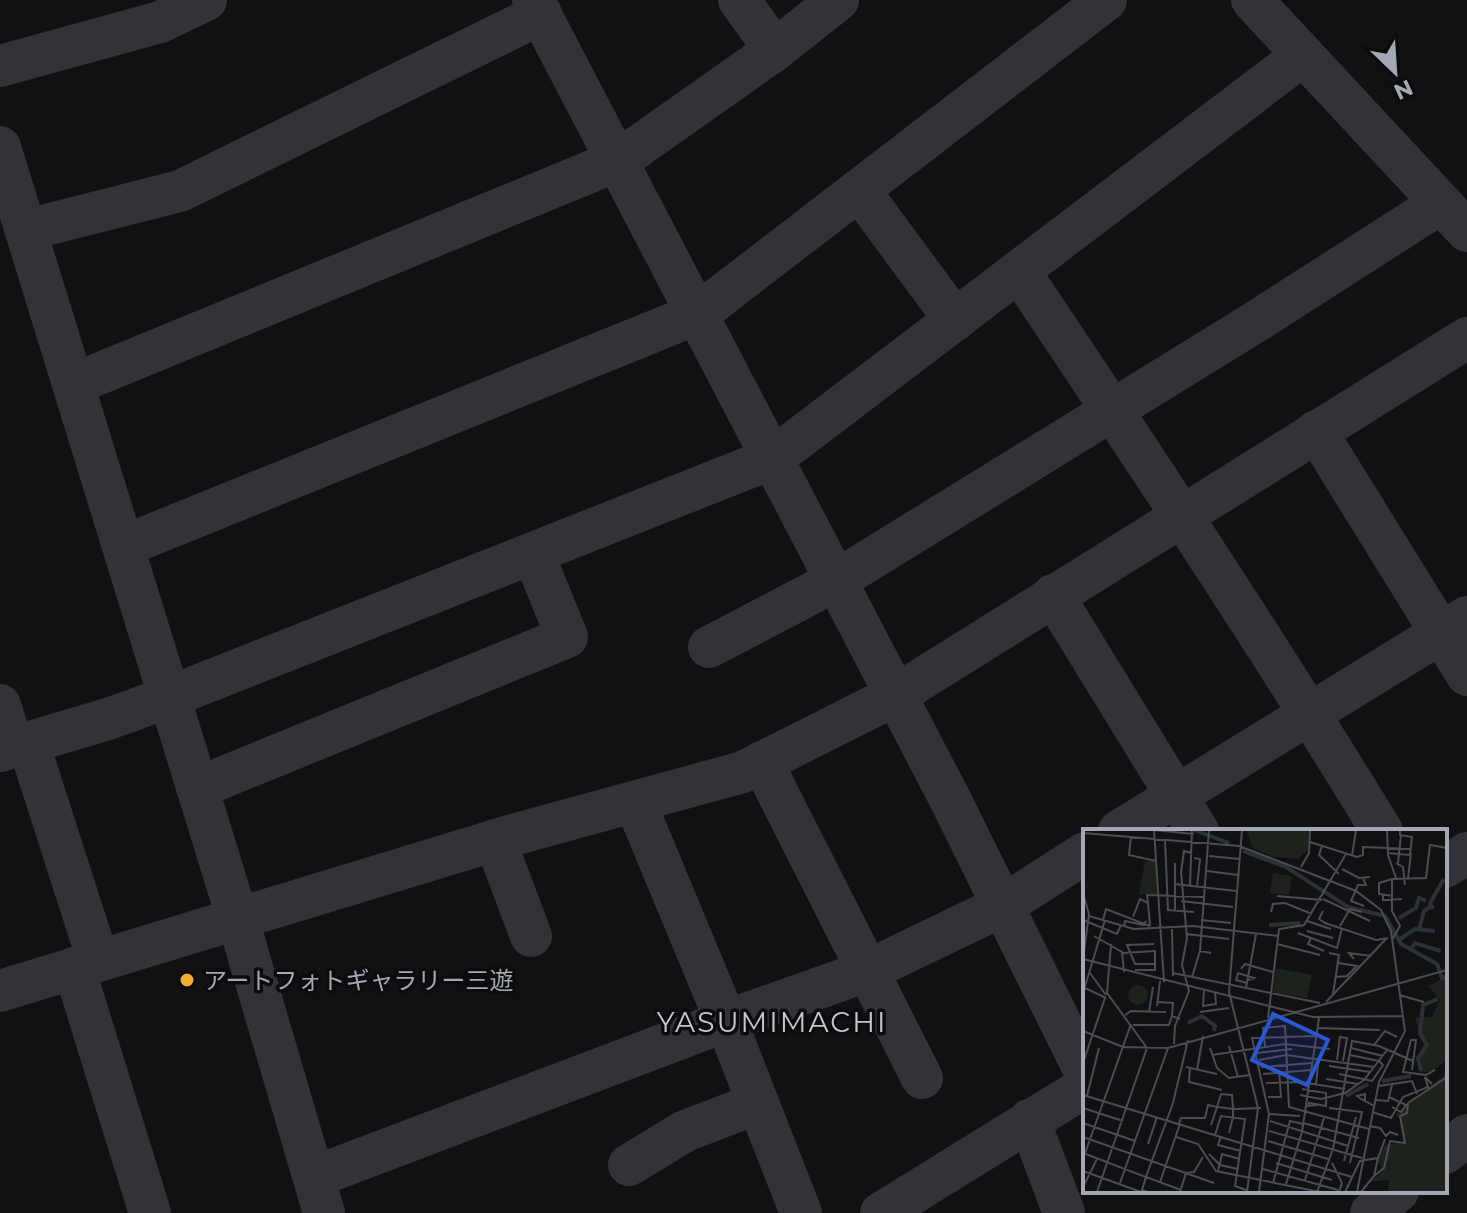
<svg xmlns="http://www.w3.org/2000/svg" width="1467" height="1213" viewBox="0 0 1467 1213" font-family="Montserrat,'Noto Sans JP',sans-serif">
<style>
.lines{fill:none;stroke-linecap:round;stroke-linejoin:round}
.minor{stroke:#323338;stroke-width:42}
.poi-dot{fill:#f0ad2d;stroke:#0c0c0e;stroke-width:3}
.labels{text-anchor:middle;dominant-baseline:central;stroke-width:7;stroke-linejoin:round;paint-order:stroke}
.poi-label{font-size:24px;fill:#a3a8b3;stroke:#0c0c0e;text-anchor:start}
.quarter-label{font-size:28px;letter-spacing:2px;fill:#c4c7d0;stroke:#0c0c0e}
.inset-river{fill:none;stroke:#2a3238;stroke-width:4}
.inset-road{fill:none;stroke:#4b4d53;stroke-width:2}
.view{fill:#2a57d4;fill-opacity:0.15;stroke:#2a57d4;stroke-width:4}
.inset-edge{fill:none;stroke:#a3a8b3;stroke-width:4}
</style>
<rect width="100%" height="100%" fill="#111113"/>
<g class="lines">
<g class="minor">
<path d="M 533,0 L 950,799 L 1085,1072"/>
<path d="M 739,0 L 775,50"/>
<path d="M 1252,0 L 1467,231"/>
<path d="M 0,66 L 160,22 L 206,0"/>
<path d="M 0,147 L 238,920 L 324,1213"/>
<path d="M 859,190 L 955,320"/>
<path d="M 26,230 L 180,191 L 541,14"/>
<path d="M 1019,271 C 1143,456 1266,641 1382,831"/>
<path d="M 74,384 L 619,160 L 775,50 L 838,0"/>
<path d="M 1316,431 L 1467,675"/>
<path d="M 124,546 L 699,313 L 1106,0"/>
<path d="M 1053,595 L 1198,831"/>
<path d="M 709,647 L 837,580 L 1252,324 L 1441,203"/>
<path d="M 0,705 L 13,747"/>
<path d="M 28,742 L 98,960"/>
<path d="M 0,751 L 108,719 L 169,697 L 773,458 L 1303,55"/>
<path d="M 762,762 L 922,1078"/>
<path d="M 197,788 L 567,637 L 533,553"/>
<path d="M 635,802 L 726,1021 L 801,1213"/>
<path d="M 1119,831 L 1467,617"/>
<path d="M 495,840 L 531,936"/>
<path d="M 1445,867 L 1467,853"/>
<path d="M 74,968 L 150,1213"/>
<path d="M 0,991 L 509,836 L 743,772 L 896,695 L 1467,338"/>
<path d="M 1029,1120 L 1064,1213"/>
<path d="M 1445,1153 L 1467,1135"/>
<path d="M 629,1165 L 685,1131 L 758,1103"/>
<path d="M 314,1177 L 726,1021 L 867,971 L 1004,905 L 1085,853"/>
<path d="M 881,1213 L 1085,1087"/>
<path d="M 1371,1213 L 1398,1191"/>
</g>
</g>
<circle class="poi-dot" cx="187" cy="980" r="8"/>
<g class="labels">
<g class="poi-label">
<text x="203" y="980">アートフォトギャラリー三遊</text>
</g>
<g class="quarter-label">
<text x="772" y="1022">YASUMIMACHI</text>
</g>
</g>
<g transform="translate(1083 829)">
<rect width="364" height="364" fill="#111113"/>
<path d="M 164,1 L 226,1 L 225,21 L 215,30 L 190,28 L 169,18 ZM 62,32 L 72,32 L 74,65 L 56,65 ZM 190,44 L 209,47 L 206,66 L 187,64 ZM 193,139 L 229,146 L 224,169 L 190,163 ZM 364,147 L 364,231 L 349,243 L 337,243 L 334,235 L 344,214 L 337,209 L 332,188 L 349,188 L 357,171 L 346,157 ZM45 166a10 10 0 1 1 20 0a10 10 0 1 1-20 0ZM 364,244 L 364,363 L 305,363 L 306,351 L 286,353 L 300,343 L 295,333 L 302,316 L 320,313 L 318,291 L 312,286 Z" fill="#1c231d"/>
<path class="inset-river" d="M 111,1 L 146,14M 160,22 L 203,38 L 265,78 L 302,87 L 318,115 L 354,135 L 359,149 L 364,147M 350,80 L 347,74 L 361,50M 316,89 L 333,79 L 336,69 L 343,72M 186,96 L 217,94M 336,101 L 341,82 L 348,77M 317,110 L 332,100 L 352,102M 329,119 L 332,114 L 358,122M 105,194 L 119,187 L 132,197 L 131,202M 338,242 L 335,229 L 344,216 L 337,205 L 340,176 L 355,170M 299,252 L 328,247M 263,267 L 285,255"/>
<path class="inset-road" d="M 71,1 L 81,153M 71,1 L 111,5M 159,1 L 146,163 L 175,279 L 164,363M 304,1 L 305,26 L 313,49M 0,4 L 156,17 L 273,62 L 298,81 L 308,102 L 322,202 L 296,253 L 274,363M 48,7 L 46,26 L 73,32M 82,10 L 85,81 L 111,83M 227,13 L 274,28 L 280,26 L 280,18 L 328,20M 239,17 L 236,26 L 256,45M 304,24 L 327,26 L 329,8 L 317,6 L 317,1M 126,27 L 157,30M 269,27 L 273,1M 111,29 L 117,30 L 114,58M 313,34 L 320,38 L 322,56M 315,34 L 318,6M 218,38 L 226,24 L 227,1M 259,40 L 276,49 L 287,48M 124,42 L 155,46M 280,49 L 283,56 L 275,56 L 268,72 L 281,77M 325,49 L 328,24M 309,50 L 296,54 L 296,65 L 310,67M 92,55 L 153,62M 107,57 L 109,1M 0,64 L 6,85 L 0,130M 300,65 L 300,71 L 319,70M 194,67 L 239,71M 240,70 L 287,92M 98,72 L 150,78M 65,74 L 64,66 L 121,68M 92,81 L 92,34M 240,82 L 236,90 L 242,94 L 293,111 L 305,109M 188,83 L 190,75 L 202,74 L 229,85M 6,87 L 51,100 L 110,97 L 195,107M 50,88 L 57,70 L 65,74 L 67,97M 0,91 L 34,105 L 38,96M 20,91 L 23,80 L 67,97M 118,91 L 148,94M 224,92 L 248,100M 41,97 L 42,92 L 61,96 L 63,92M 257,97 L 267,80 L 279,83M 89,100 L 90,147M 224,102 L 250,109M 215,104 L 254,119 L 259,99M 103,105 L 146,110M 11,107 L 39,123 L 41,143M 228,109 L 225,115 L 241,122M 309,111 L 317,97 L 309,82 L 309,50 L 343,49 L 347,16 L 364,19M 28,115 L 24,164 L 64,219M 71,115 L 44,116 L 52,135 L 72,135M 194,115 L 237,126M 117,122 L 126,1M 40,124 L 72,122 L 72,141 L 52,141M 246,124 L 256,126 L 250,165M 0,130 L 230,188 L 320,187M 271,130 L 266,124 L 288,127M 158,140 L 162,135 L 190,143M 7,144 L 23,166M 90,144 L 237,174M 109,148 L 117,122 L 128,124M 252,148 L 264,147 L 274,137 L 255,134M 164,154 L 153,151 L 155,144 L 171,149 L 165,151M 0,158 L 23,169M 163,159 L 173,105M 121,161 L 120,177 L 133,175 L 132,163M 0,164 L 22,91M 316,166 L 341,173M 75,173 L 90,174 L 89,187M 243,173 L 304,109M 74,177 L 77,152M 66,183 L 70,158M 117,183 L 146,179M 42,186 L 48,182 L 83,183M 185,189 L 196,100 L 221,96 L 263,25M 50,196 L 86,196 L 89,187 L 97,190M 234,199 L 297,201M 0,202 L 40,218 L 85,219 L 364,141M 257,208 L 264,209 L 260,232M 91,215 L 92,197 L 106,162 L 99,136 L 104,109 L 98,43 L 101,22 L 109,24M 291,216 L 302,202 L 314,208M 146,217 L 155,248M 182,217 L 180,199 L 202,197 L 206,278 L 286,300M 127,219 L 134,239 L 146,249 L 167,246M 268,219 L 300,227M 174,224 L 209,220M 129,226 L 202,215 L 247,220M 267,226 L 296,232M 176,231 L 203,226 L 291,238M 254,231 L 257,207M 0,234 L 22,169M 246,237 L 287,243M 103,238 L 134,245M 107,238 L 106,253 L 139,261M 178,238 L 229,234M 114,241 L 120,207M 329,241 L 333,211 L 328,211 L 320,243 L 343,246 L 352,241M 180,245 L 228,241M 256,245 L 289,252 L 300,236 L 296,232M 243,250 L 275,255M 183,254 L 218,253 L 262,260M 233,255 L 236,228M 295,257 L 329,252 L 334,265M 219,260 L 243,264 L 243,277 L 226,274 L 225,277 L 234,276M 0,266 L 269,348M 217,266 L 238,270 L 262,264 L 281,251 L 304,221M 4,267 L 16,219M 185,268 L 198,268 L 196,241M 306,268 L 323,276 L 318,283 L 309,278M 292,271 L 305,272 L 309,256M 282,272 L 282,265 L 274,267 L 278,270 L 282,272 L 291,277M 0,279 L 40,292M 246,279 L 279,283 L 267,334M 289,283 L 308,289 L 320,268 L 345,258 L 342,248 L 349,255M 186,285 L 217,287M 122,289 L 125,276 L 134,278 L 128,296M 187,292 L 265,317M 0,294 L 52,312M 220,294 L 276,309M 96,295 L 98,289 L 123,289M 286,297 L 297,299 L 303,307 L 307,303 L 315,306M 186,302 L 279,329M 146,304 L 150,288 L 150,280 L 149,266 L 138,265 L 134,278 L 143,279 L 150,280 L 153,280 L 178,279M 132,306 L 138,287 L 162,290 L 152,357 L 163,361M 138,307 L 135,316 L 158,322M 0,308 L 131,354M 93,308 L 115,315 L 133,342 L 237,363M 185,312 L 245,330M 65,315 L 74,288M 0,324 L 63,348 L 59,361 L 65,363M 126,325 L 137,336 L 155,340M 0,330 L 48,195M 261,332 L 273,288M 193,334 L 249,351M 249,334 L 259,354 L 256,363M 180,340 L 255,361M 0,342 L 58,363M 135,342 L 139,325 L 157,330M 291,347 L 301,339 L 307,312 L 322,314 L 317,287 L 324,284 L 325,274 L 364,248M 222,351 L 241,289M 77,353 L 97,295M 37,354 L 85,219M 190,354 L 207,292 L 220,295M 203,355 L 219,303 L 236,189M 0,358 L 14,330M 98,361 L 63,348 L 90,274 L 105,211M 14,363 L 64,219M 97,363 L 103,344 L 111,343 L 120,328M 176,363 L 186,285 L 169,209 L 233,207M 234,363 L 250,320 L 269,212 L 296,217 L 330,232M 262,363 L 277,332 L 295,329 L 302,310M 278,363 L 291,347 L 295,329"/>
<path class="view" d="M 190,185 L 245,211 L 224,256 L 169,231 Z"/>
<rect width="364" height="364" class="inset-edge"/>
</g>
<g transform="translate(1395 72) rotate(155)" stroke="#0c0c0e" stroke-width="6" paint-order="stroke">
<path d="M0-6L14 30L0 20L-14 30Z" fill="#a3a8b3"/>
<text y="-12" font-size="22" font-weight="bold" text-anchor="middle" fill="#a3a8b3">N</text>
</g>
</svg>
